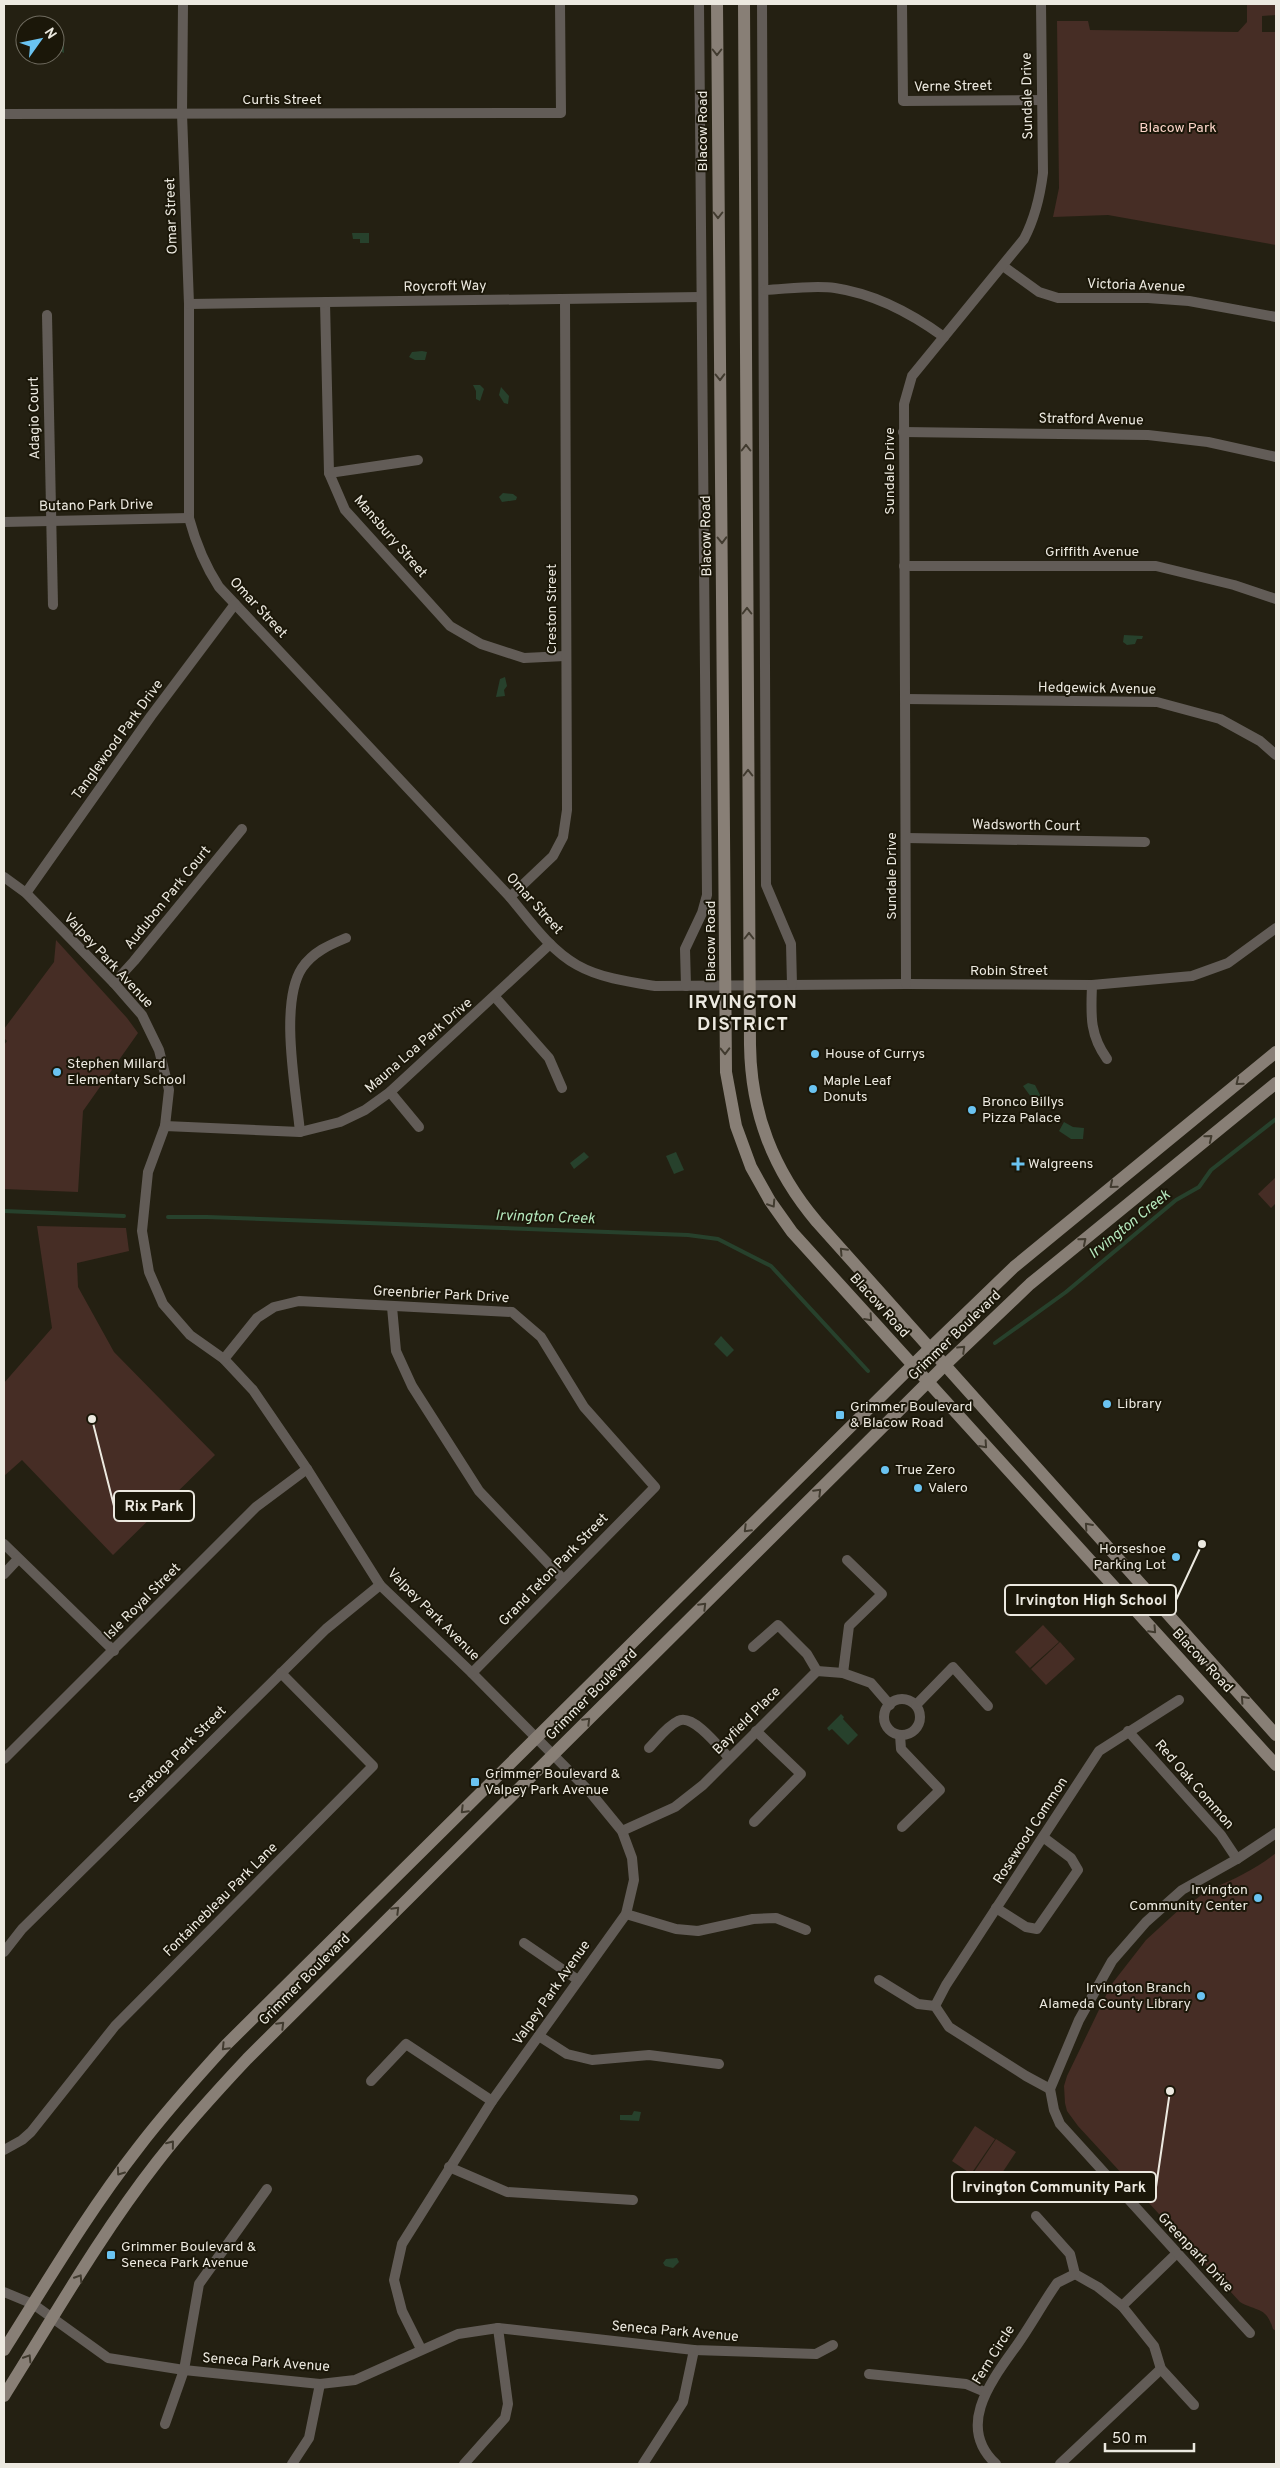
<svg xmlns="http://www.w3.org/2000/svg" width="1280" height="2468" viewBox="0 0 1280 2468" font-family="Overpass,sans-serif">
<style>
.green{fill:#462d25}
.water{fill:#27412c}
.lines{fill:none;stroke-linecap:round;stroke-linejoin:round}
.stream{stroke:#27412c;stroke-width:4}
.street{stroke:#625c57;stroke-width:10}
.secondary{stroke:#887f76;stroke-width:12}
.oneway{stroke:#413b2f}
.poi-dot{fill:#6ac3f1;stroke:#1b1709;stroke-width:2}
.labels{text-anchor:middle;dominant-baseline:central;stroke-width:4;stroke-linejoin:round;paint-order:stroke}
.street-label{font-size:14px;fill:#ece9e0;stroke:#1b1709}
.park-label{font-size:14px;fill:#fdd5c9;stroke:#1b1709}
.poi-label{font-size:14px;fill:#ece9e0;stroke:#1b1709;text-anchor:start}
.water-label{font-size:15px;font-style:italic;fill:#b4e7bc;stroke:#1b1709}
.district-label{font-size:19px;font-weight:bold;letter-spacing:1px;fill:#ece9e0;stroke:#1b1709}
.leader{fill:none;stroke:#ece9e0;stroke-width:2}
.callout-dot{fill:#ece9e0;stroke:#1b1709;stroke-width:2}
.callout{fill:#1b1709;stroke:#ece9e0;stroke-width:2}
.callout-label{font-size:15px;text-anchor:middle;font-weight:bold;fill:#ece9e0}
</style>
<rect width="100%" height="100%" fill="#242012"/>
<g class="green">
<path d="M 1247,4 L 1276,4 L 1276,15 L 1262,16 L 1262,32 L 1276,32 L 1276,245 L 1108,215 L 1053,217 L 1059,188 L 1057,21 L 1088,21 L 1090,30 L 1238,32 L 1247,22 Z"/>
<path d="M 56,940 L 127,1018 L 138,1033 L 83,1111 L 78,1192 L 4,1189 L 4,1045 L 7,1041 L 4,1038 L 4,1029 L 54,962 Z"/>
<path d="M 1276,1177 L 1276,1203 L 1271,1208 L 1258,1194 Z"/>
<path d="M 37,1226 L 126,1228 L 129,1251 L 77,1263 L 78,1287 L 114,1352 L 215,1455 L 113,1555 L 22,1460 L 4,1476 L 4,1383 L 52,1328 Z"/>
<path d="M 1043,1625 L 1059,1642 L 1030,1668 L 1015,1652 Z"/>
<path d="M 1060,1642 L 1075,1659 L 1046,1685 L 1031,1669 Z"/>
<path d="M 1276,1853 L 1276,2331 L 1273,2329 C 1266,2306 1257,2312 1240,2302 L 1078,2126 L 1067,2111 L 1065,2103 L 1064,2086 L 1067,2076 L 1111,1985 L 1146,1940 L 1182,1907 L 1184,1909 C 1193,1902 1203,1892 1213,1888 C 1236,1879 1257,1868 1276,1853 Z"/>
<path d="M 975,2126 L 995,2139 L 971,2174 L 952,2161 Z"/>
<path d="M 996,2139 L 1016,2152 L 992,2188 L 972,2175 Z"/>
</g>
<g class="water">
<path d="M 55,39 L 64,40 L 64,53 L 55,49 Z"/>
<path d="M 352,233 L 369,233 L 369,243 L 360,243 L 360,239 L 353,239 Z"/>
<path d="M 422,351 L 427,352 L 425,360 L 415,360 L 409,357 L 412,352 Z"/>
<path d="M 473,385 L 480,385 L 484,389 L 480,401 L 476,399 L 476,391 Z"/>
<path d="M 501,387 L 509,396 L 508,404 L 504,403 L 499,395 Z"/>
<path d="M 503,493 L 513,494 L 517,497 L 516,500 L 502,502 L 499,497 Z"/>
<path d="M 1124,635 L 1143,636 L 1142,639 L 1137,639 L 1135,644 L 1127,645 L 1123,642 Z"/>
<path d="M 505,677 L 507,686 L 504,690 L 505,696 L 496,697 L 500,679 Z"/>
<path d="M 1028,1083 L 1035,1085 L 1041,1097 L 1034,1101 L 1023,1086 Z"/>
<path d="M 1064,1122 L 1073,1127 L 1084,1128 L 1083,1139 L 1071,1139 L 1059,1131 Z"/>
<path d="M 584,1152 L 589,1157 L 574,1169 L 570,1163 Z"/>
<path d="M 676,1152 L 684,1170 L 674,1174 L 666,1156 Z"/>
<path d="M 721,1336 L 734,1350 L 727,1357 L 714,1344 Z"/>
<path d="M 841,1714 L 844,1717 L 843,1719 L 858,1735 L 848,1745 L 832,1729 L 829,1731 L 827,1728 Z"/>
<path d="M 634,2111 L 641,2112 L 639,2121 L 620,2120 L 620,2115 L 632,2115 Z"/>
<path d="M 677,2258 L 679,2262 L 673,2268 L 665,2266 L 663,2263 L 666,2259 Z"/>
</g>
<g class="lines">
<g class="stream">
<path d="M 4,1211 L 124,1216"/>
<path d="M 168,1217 L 207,1217 L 688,1235 L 718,1239 L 771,1266 L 868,1371"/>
<path d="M 995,1343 L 1066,1292 L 1176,1200 L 1199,1187 L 1211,1170 L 1276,1119"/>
</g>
<g class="street">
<path d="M 183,4 L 182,114 L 189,304 L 189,518 C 196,544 204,564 219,587 L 510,897 C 529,920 550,950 577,965 C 600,978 629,982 655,986 L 906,984 L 1092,985 L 1192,976 L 1228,963 L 1276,928"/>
<path d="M 762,4 L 766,885 L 791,944 L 792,985"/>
<path d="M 902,4 L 903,101 L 1042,100"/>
<path d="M 4,114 L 561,113 L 560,4"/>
<path d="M 1003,266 L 1039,292 L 1058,298 L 1148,298 L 1189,301 L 1276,317"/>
<path d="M 765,290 C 787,289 813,285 835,288 C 876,294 911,313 944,337"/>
<path d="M 325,302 L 329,473 L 345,510 L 450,626 L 481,644 L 524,658 L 565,656"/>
<path d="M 189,304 L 701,297"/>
<path d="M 47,315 L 53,605"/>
<path d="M 903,432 L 1148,435 L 1208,442 L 1276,457"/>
<path d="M 329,473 L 418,460"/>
<path d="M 4,522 L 189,518"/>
<path d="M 904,566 L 1156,566 L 1234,585 L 1276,599"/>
<path d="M 905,699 L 1157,702 L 1220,719 L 1260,741 L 1276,755"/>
<path d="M 906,838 L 1145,842"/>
<path d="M 4,877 L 26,893 L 114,983 L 142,1015 L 159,1050 L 169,1090 L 165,1126 L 148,1172 L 142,1231 L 149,1272 L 163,1304 L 190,1335 L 224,1359 L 253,1390 L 307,1469 L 380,1585 L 472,1673 L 590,1792 L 622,1831 L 632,1858 L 634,1880 L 626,1914 L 492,2101 L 402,2244 L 394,2280 L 402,2311 L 421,2349"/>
<path d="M 26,893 L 151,716 L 235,604"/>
<path d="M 510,897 L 553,856 L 563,837 L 567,810 L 565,299"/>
<path d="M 114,983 L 134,961 L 242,829"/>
<path d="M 906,984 L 904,404 L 912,376 L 1024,239 C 1035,218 1040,197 1043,173 L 1041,4"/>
<path d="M 1092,985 C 1091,1014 1089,1034 1107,1059"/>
<path d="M 686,986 L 685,949 L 702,913 L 707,895 L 699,4"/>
<path d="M 495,997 L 549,1058 L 562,1088"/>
<path d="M 390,1092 L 419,1127"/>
<path d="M 165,1126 L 300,1132 L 340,1122 L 365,1110 L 390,1092 L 550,944"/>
<path d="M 300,1132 C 296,1090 279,1003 302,968 C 313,952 329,945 346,938"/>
<path d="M 392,1307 L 396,1351 L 412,1386 L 479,1491 L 563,1579"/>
<path d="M 224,1359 L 257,1318 L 274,1307 L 299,1301 L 512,1312 L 541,1337 L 584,1407 L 655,1487 L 472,1673"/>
<path d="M 4,1544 L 114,1651"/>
<path d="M 4,1574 L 18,1559"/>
<path d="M 753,1647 L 778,1625 L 807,1654 L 817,1671"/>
<path d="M 843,1673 L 849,1626 L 882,1594 L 847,1560"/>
<circle cx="902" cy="1717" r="18"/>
<path d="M 916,1705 L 953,1667 L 988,1706"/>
<path d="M 1128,1731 L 1221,1835 L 1237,1859"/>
<path d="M 900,1735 L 901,1749 L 940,1790 L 902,1827"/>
<path d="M 649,1748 C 657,1740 667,1726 678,1721 C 693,1713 719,1747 729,1758"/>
<path d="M 4,1759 L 256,1507 L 307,1469"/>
<path d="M 754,1822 L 801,1774 L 756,1731"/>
<path d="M 622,1831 L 675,1807 L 703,1785 L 817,1671 L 843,1673 L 871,1683 L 890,1705"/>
<path d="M 996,1908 L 1026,1927 L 1037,1929 L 1078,1870 L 1071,1858 L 1043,1837"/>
<path d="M 626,1914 L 676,1929 L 698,1931 L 753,1919 L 776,1918 L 806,1930"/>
<path d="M 524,1943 L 578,1980"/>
<path d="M 4,1952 L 22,1929 L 326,1629 L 380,1585"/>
<path d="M 879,1980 L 918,2004 L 935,2006 L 949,2027 L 1026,2076 L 1050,2089"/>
<path d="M 935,2006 L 946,1985 L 1099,1751 L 1179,1700"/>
<path d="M 539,2036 L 567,2054 L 592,2060 L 649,2055 L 719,2064"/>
<path d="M 371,2081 L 406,2044 L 492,2101"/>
<path d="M 4,2150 L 22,2140 L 31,2132 L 115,2026 L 373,1766 L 281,1673"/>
<path d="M 449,2167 L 507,2192 L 633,2200"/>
<path d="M 1036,2216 L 1070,2254 L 1075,2274 L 1098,2287 L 1122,2306 L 1154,2346 L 1161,2369 L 1194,2405"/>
<path d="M 4,2292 L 33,2304 L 108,2358 L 184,2370 L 320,2384 L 355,2380 L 458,2334 L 498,2328 L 694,2350 L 816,2354 L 833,2345"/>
<path d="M 1122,2306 L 1177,2253"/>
<path d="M 1250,2333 L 1060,2124 L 1054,2110 L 1050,2089 L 1079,2020 L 1112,1961 L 1146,1922 L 1182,1890 L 1237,1859 L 1276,1833"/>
<path d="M 869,2374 L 966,2384 L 985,2392"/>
<path d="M 165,2424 L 184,2370 L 199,2284 L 267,2189"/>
<path d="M 292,2464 L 309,2438 L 320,2384"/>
<path d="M 464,2464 L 505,2418 L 508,2404 L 498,2328"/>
<path d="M 643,2464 L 683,2402 L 694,2350"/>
<path d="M 996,2464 C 955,2426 992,2380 1017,2345 C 1031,2325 1043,2303 1057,2283 L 1075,2274"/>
<path d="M 1060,2464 L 1161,2369"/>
</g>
<g class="secondary">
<path d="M 717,4 L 726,1072 L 736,1126 L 751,1167 L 770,1201 L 792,1232 L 1276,1765"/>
<path d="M 744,4 L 750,1045 C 751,1113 773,1170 817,1222 L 1276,1735"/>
<path d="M 4,2350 C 47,2282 88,2212 138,2148 C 166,2111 196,2078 227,2044 L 929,1349 L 1014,1267 L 1276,1052"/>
<path d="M 4,2396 C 53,2318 100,2235 157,2162 C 185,2126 216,2092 247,2059 L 944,1366 L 1030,1284 L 1276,1083"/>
</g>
</g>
<defs><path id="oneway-chevron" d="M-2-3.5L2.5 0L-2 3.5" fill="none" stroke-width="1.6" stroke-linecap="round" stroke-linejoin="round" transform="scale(1.25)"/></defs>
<g class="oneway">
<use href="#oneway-chevron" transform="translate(717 52) rotate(90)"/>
<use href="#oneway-chevron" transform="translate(718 215) rotate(90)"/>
<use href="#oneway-chevron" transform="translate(720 377) rotate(89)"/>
<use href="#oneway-chevron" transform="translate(746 448) rotate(-90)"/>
<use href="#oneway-chevron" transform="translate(722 540) rotate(89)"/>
<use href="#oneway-chevron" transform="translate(747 611) rotate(-90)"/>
<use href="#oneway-chevron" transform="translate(748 773) rotate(-90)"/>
<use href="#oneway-chevron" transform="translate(749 936) rotate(-90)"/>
<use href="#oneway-chevron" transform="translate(725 1051) rotate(89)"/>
<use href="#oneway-chevron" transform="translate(1239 1082) rotate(141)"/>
<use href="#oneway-chevron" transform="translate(1209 1138) rotate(-39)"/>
<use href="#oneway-chevron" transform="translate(1113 1185) rotate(140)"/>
<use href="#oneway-chevron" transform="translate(772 1204) rotate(57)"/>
<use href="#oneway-chevron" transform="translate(1083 1241) rotate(-40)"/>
<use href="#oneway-chevron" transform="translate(843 1251) rotate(-133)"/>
<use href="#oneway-chevron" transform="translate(869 1318) rotate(48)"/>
<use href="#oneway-chevron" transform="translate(962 1349) rotate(-44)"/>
<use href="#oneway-chevron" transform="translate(984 1445) rotate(48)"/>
<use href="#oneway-chevron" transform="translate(818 1492) rotate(-45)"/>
<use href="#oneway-chevron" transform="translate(1088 1526) rotate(-132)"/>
<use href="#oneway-chevron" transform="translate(747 1529) rotate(135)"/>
<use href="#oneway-chevron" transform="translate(703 1606) rotate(-45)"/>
<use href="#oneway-chevron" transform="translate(1153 1630) rotate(47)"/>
<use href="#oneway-chevron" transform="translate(1244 1699) rotate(-132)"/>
<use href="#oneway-chevron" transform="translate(587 1721) rotate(-45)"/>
<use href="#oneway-chevron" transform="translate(464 1810) rotate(135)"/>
<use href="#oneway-chevron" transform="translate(396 1910) rotate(-45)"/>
<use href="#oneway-chevron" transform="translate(281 2025) rotate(-45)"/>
<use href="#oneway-chevron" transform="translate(225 2047) rotate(134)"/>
<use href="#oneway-chevron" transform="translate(171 2144) rotate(-51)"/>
<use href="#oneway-chevron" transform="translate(120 2172) rotate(126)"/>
<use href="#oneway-chevron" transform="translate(79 2278) rotate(-57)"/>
<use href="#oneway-chevron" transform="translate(28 2358) rotate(-58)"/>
</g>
<g class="poi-dot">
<circle cx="815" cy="1054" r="5"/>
<circle cx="57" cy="1072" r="5"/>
<circle cx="813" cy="1089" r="5"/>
<circle cx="972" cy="1110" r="5"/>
<path d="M1015.5 1156.5h5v5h5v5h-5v5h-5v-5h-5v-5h5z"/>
<circle cx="1107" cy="1404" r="5"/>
<rect x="835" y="1410" width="10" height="10" rx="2.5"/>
<circle cx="885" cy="1470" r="5"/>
<circle cx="918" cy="1488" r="5"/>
<circle cx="1176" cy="1557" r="5"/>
<rect x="470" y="1777" width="10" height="10" rx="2.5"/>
<circle cx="1258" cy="1898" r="5"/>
<circle cx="1201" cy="1996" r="5"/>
<rect x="106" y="2250" width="10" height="10" rx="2.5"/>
</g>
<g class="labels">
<g class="street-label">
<text transform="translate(953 87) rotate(-1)">Verne Street</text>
<text transform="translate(1028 96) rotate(-91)">Sundale Drive</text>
<text x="282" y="100">Curtis Street</text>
<text transform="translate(703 131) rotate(-90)">Blacow Road</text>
<text transform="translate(172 216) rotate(-92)">Omar Street</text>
<text transform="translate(1136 286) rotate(2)">Victoria Avenue</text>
<text transform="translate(445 287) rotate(-1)">Roycroft Way</text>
<text transform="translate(35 418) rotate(-91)">Adagio Court</text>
<text transform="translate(1091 420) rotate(1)">Stratford Avenue</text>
<text transform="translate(890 471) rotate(-90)">Sundale Drive</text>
<text transform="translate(96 506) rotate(-1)">Butano Park Drive</text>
<text transform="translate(707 536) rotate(-91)">Blacow Road</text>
<text transform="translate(390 537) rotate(49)">Mansbury Street</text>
<text x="1092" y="552">Griffith Avenue</text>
<text transform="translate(258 608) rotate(47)">Omar Street</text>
<text transform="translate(552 609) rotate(-90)">Creston Street</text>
<text transform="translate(1097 689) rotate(1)">Hedgewick Avenue</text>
<text transform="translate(118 740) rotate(-54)">Tanglewood Park Drive</text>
<text transform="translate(1026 826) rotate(1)">Wadsworth Court</text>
<text transform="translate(892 876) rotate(-90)">Sundale Drive</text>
<text transform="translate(168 898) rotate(-51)">Audubon Park Court</text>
<text transform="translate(534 904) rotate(48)">Omar Street</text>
<text transform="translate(711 941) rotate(-90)">Blacow Road</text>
<text transform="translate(108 961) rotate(47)">Valpey Park Avenue</text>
<text x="1009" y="971">Robin Street</text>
<text transform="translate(419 1046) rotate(-41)">Mauna Loa Park Drive</text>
<text transform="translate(441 1295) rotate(3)">Greenbrier Park Drive</text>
<text transform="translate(879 1306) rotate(48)">Blacow Road</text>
<text transform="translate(955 1336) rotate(-44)">Grimmer Boulevard</text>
<text transform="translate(554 1570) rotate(-46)">Grand Teton Park Street</text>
<text transform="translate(143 1602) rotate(-45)">Isle Royal Street</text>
<text transform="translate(433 1615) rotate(45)">Valpey Park Avenue</text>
<text transform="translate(1202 1661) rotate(47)">Blacow Road</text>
<text transform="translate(592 1695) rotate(-45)">Grimmer Boulevard</text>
<text transform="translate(747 1721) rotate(-45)">Bayfield Place</text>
<text transform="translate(178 1755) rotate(-45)">Saratoga Park Street</text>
<text transform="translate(1194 1785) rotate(49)">Red Oak Common</text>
<text transform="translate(1031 1831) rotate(-57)">Rosewood Common</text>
<text transform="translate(221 1900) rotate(-45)">Fontainebleau Park Lane</text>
<text transform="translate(305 1980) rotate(-45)">Grimmer Boulevard</text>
<text transform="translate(552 1993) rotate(-55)">Valpey Park Avenue</text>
<text transform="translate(1195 2253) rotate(47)">Greenpark Drive</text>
<text transform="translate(675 2332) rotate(5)">Seneca Park Avenue</text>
<text transform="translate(994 2355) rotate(-58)">Fern Circle</text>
<text transform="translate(266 2363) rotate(4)">Seneca Park Avenue</text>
</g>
<g class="park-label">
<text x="1178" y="128">Blacow Park</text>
</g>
<g class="poi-label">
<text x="825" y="1054">House of Currys</text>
<text x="67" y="1064">Stephen Millard<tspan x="67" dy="16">Elementary School</tspan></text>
<text x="823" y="1081">Maple Leaf<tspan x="823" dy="16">Donuts</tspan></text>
<text x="982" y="1102">Bronco Billys<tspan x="982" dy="16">Pizza Palace</tspan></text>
<text x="1028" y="1164">Walgreens</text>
<text x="1117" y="1404">Library</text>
<text x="850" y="1407">Grimmer Boulevard<tspan x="850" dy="16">&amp; Blacow Road</tspan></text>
<text x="895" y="1470">True Zero</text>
<text x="928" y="1488">Valero</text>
<text x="1166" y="1549" text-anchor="end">Horseshoe<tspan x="1166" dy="16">Parking Lot</tspan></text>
<text x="485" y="1774">Grimmer Boulevard &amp;<tspan x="485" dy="16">Valpey Park Avenue</tspan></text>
<text x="1248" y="1890" text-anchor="end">Irvington<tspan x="1248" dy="16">Community Center</tspan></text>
<text x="1191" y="1988" text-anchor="end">Irvington Branch<tspan x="1191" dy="16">Alameda County Library</tspan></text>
<text x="121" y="2247">Grimmer Boulevard &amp;<tspan x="121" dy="16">Seneca Park Avenue</tspan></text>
</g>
<g class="water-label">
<text transform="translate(545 1218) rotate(2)">Irvington Creek</text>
<text transform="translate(1130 1225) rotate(-39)">Irvington Creek</text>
</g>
<g class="district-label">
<text x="743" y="1003">IRVINGTON<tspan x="743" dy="22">DISTRICT</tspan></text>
</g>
</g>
<path class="leader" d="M92 1419L114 1506M1202 1544L1176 1600M1170 2091L1156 2187"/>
<g class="callout-dot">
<circle cx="92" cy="1419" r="5"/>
<circle cx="1202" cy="1544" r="5"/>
<circle cx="1170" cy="2091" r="5"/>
</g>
<g class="callout">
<rect x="114" y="1491" width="80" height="30" rx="5"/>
<rect x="1005" y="1585" width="171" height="30" rx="5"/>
<rect x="952" y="2172" width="204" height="30" rx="5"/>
</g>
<g class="callout-label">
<text x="154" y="1511">Rix Park</text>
<text x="1091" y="1605">Irvington High School</text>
<text x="1054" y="2192">Irvington Community Park</text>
</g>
<rect width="1280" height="2468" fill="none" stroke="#ece9e0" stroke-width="10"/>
<g transform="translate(40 40) rotate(57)"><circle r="24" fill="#1b1709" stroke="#6f6b5f"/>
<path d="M0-4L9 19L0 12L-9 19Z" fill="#6ac3f1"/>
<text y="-8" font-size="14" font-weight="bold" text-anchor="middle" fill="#ece9e0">N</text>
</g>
<path d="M1105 2443v8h89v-8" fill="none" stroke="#ece9e0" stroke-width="2.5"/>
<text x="1112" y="2443" font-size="15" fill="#ece9e0" stroke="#1b1709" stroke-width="4" paint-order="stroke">50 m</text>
</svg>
